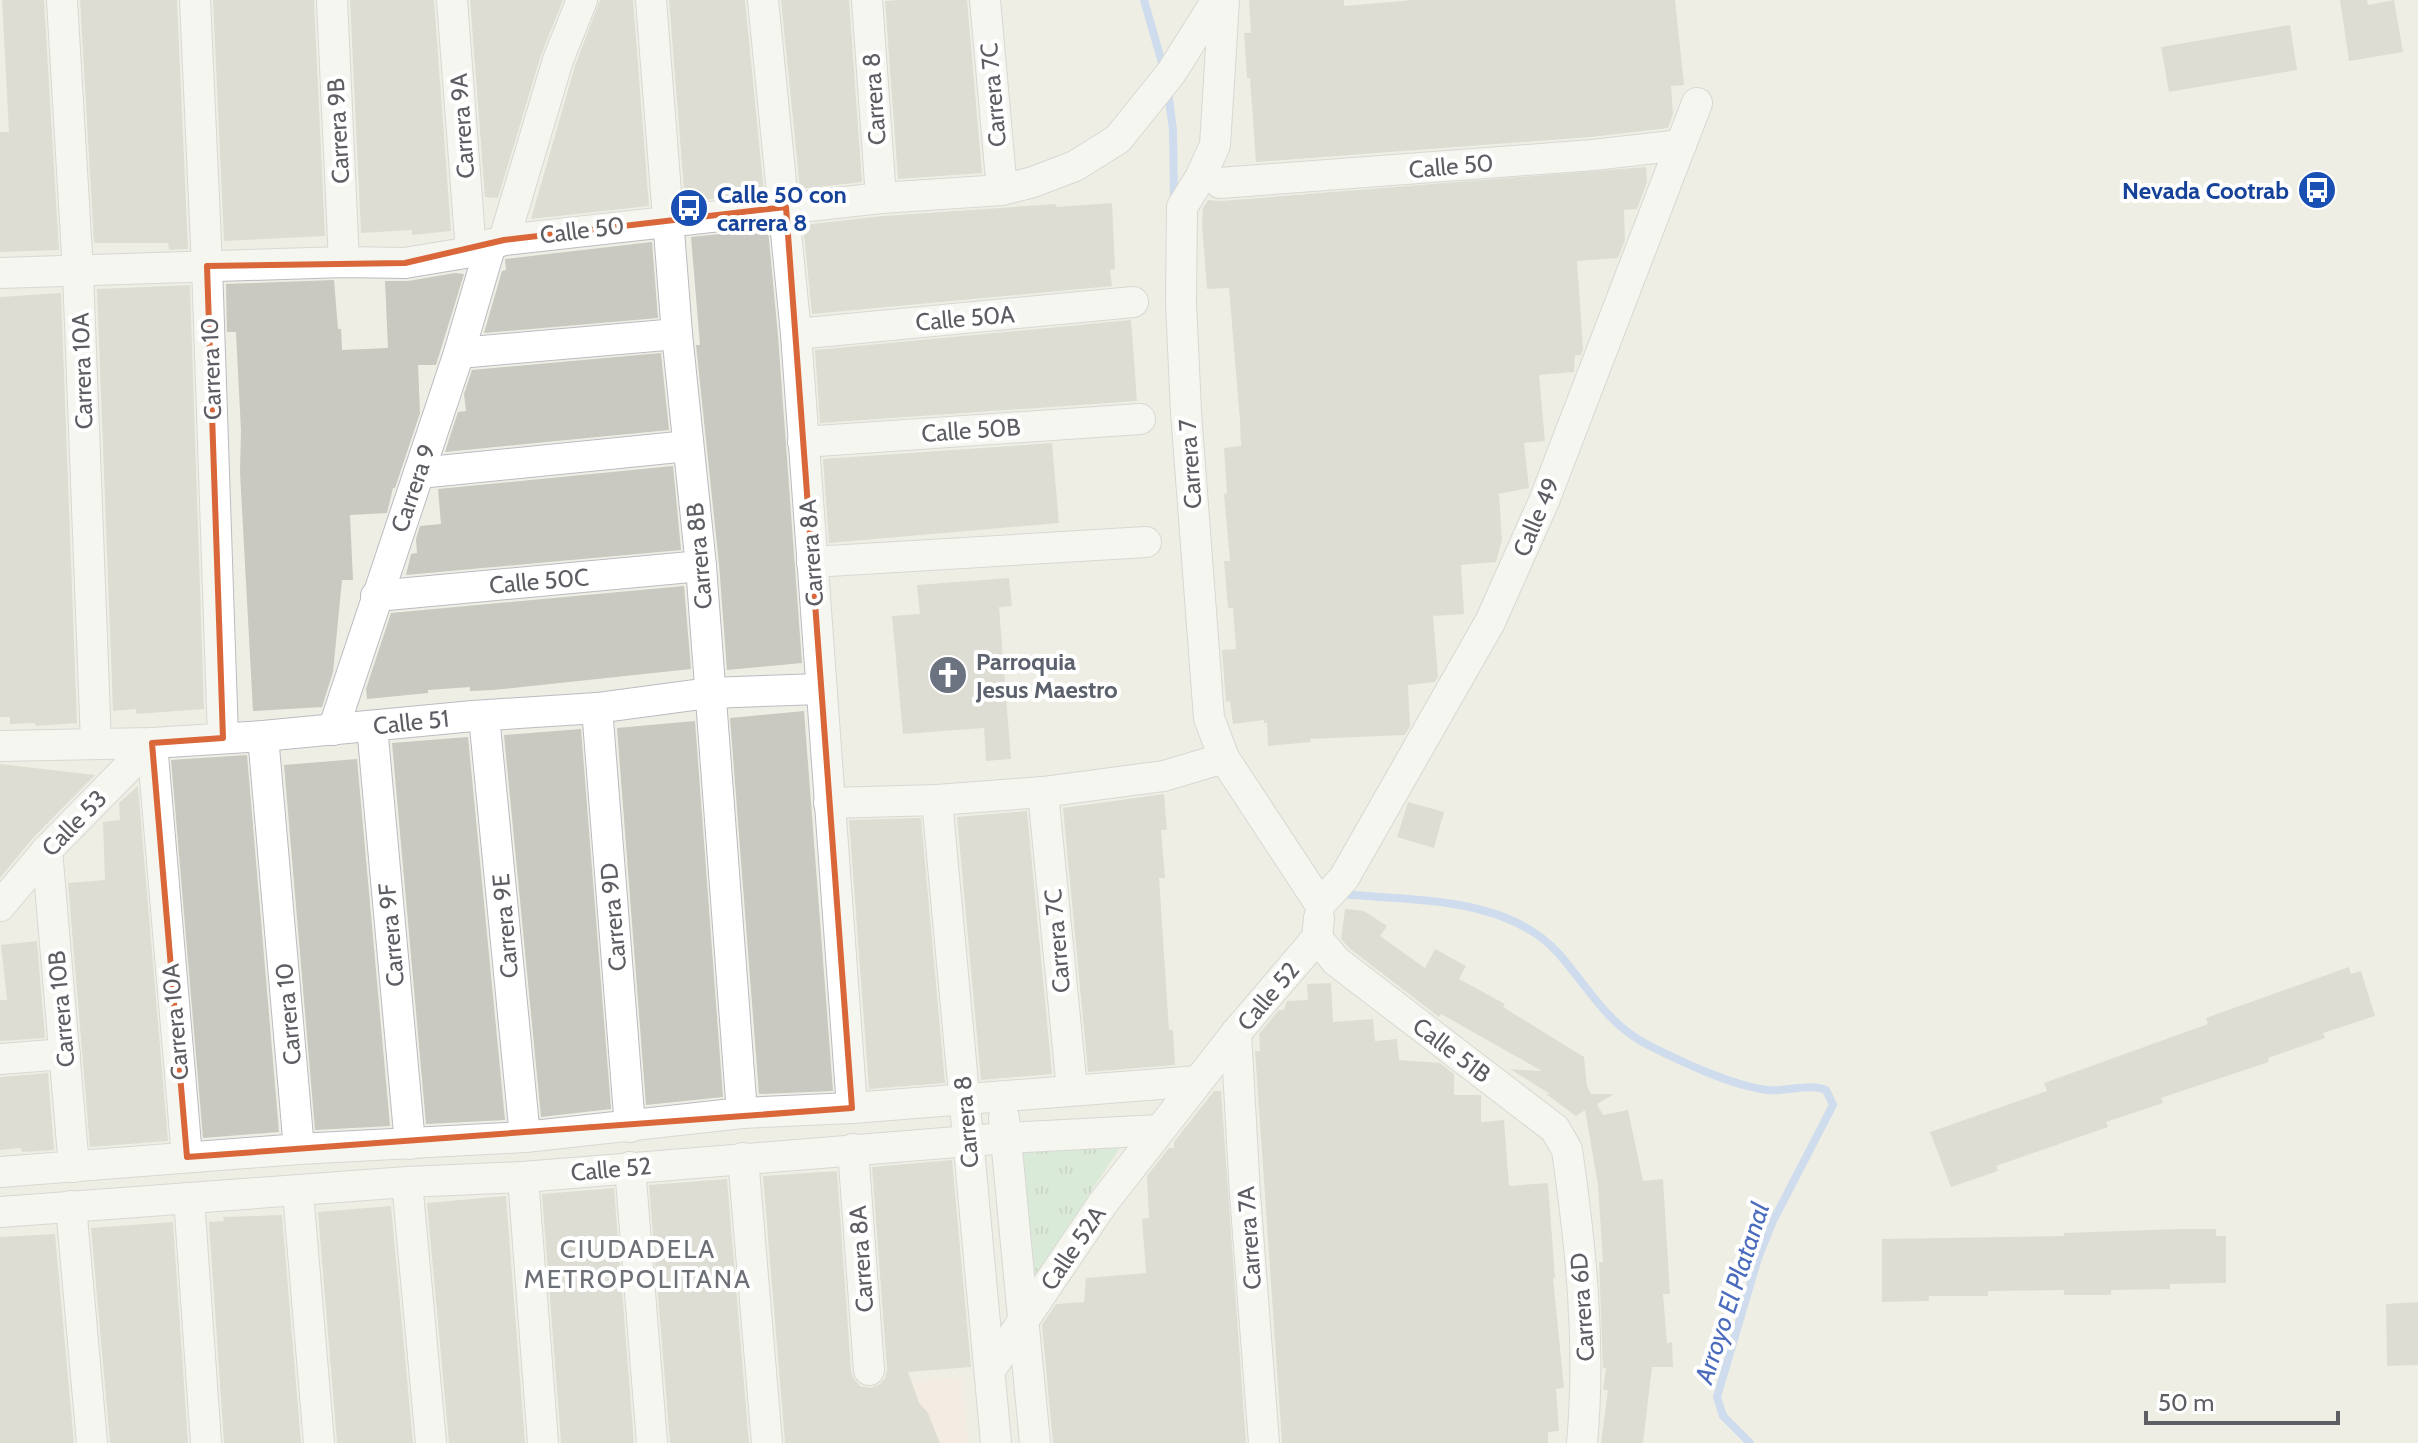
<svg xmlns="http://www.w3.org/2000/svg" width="2418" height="1443" viewBox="0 0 2418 1443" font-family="Cabin,sans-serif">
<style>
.medical{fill:#fae8e1}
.grass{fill:url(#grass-tufts)}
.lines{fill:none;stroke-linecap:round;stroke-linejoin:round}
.stream{stroke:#a7c5fa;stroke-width:8}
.building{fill:#c9c8c1}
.minor-casing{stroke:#bbbcc2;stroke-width:32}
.minor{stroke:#fff;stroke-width:30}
.marked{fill:none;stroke:#d96739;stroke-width:6;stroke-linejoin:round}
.labels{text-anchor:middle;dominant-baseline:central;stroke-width:8;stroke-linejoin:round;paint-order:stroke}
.street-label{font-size:24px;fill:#5c5e64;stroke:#fff}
.transit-label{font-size:24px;font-weight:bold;fill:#164399;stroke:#fff;text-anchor:end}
.worship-label{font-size:24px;font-weight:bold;fill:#5b616d;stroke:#fff;text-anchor:start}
.neighbourhood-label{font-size:26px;letter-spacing:2px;fill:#6d7076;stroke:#fff}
.water-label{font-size:26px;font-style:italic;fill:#4b6bbd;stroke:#fff}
</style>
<defs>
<pattern id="grass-tufts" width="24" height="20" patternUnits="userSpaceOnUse" patternTransform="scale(2)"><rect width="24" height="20" fill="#c2e4c9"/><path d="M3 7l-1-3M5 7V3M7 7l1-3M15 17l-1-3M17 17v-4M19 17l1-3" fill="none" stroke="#a1bca7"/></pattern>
</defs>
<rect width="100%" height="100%" fill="#eeeee4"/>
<path class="medical" d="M 962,1377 L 968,1443 L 787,1443 L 783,1391 Z"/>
<path class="grass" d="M 1129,1134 L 1028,1287 L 1013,1142 Z"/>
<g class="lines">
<g class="stream">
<path d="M 1144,0 L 1164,70"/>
<path d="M 1168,91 L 1173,130 L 1174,201"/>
<path d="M 1342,894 C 1413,901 1508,896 1559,954 C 1588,987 1607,1024 1648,1045 C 1682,1062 1730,1085 1767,1090 C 1787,1092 1808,1083 1826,1090 L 1833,1105 L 1773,1221 L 1758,1258 L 1717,1397 L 1723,1416 L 1750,1443"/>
</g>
</g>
<g class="building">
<path d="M 2,0 L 44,0 L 59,250 L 0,252 L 0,132 L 9,132 Z"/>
<path d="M 80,0 L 177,0 L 188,249 L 169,250 L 168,243 L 94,243 Z"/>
<path d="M 213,0 L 314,0 L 325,236 L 224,241 Z"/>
<path d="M 350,0 L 434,0 L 451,231 L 412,235 L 412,230 L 361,233 Z"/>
<path d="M 470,0 L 563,0 L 541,55 L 498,198 L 485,197 Z"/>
<path d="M 600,0 L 633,0 L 649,206 L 531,219 L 575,66 Z"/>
<path d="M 669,0 L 745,0 L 764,193 L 685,202 Z"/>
<path d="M 781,0 L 849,0 L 862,182 L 800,189 Z"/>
<path d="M 899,0 L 967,0 L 982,173 L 898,179 L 885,1 Z"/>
<path d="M 1249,0 L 1344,0 L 1344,6 L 1413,0 L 1675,0 L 1684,85 L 1671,86 L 1673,114 L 1668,128 L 1591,137 L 1256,162 L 1250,78 L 1247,78 L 1244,33 L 1251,33 Z"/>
<path d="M 2340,0 L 2367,0 L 2368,5 L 2394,0 L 2403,52 L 2349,61 Z"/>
<path d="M 2290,25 L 2297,70 L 2169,92 L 2161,47 Z"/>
<path d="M 1646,167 L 1647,182 L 1637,209 L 1624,210 L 1625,240 L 1618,258 L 1577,261 L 1583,349 L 1581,355 L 1575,355 L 1574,372 L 1539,375 L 1545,441 L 1524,443 L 1529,488 L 1499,494 L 1502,540 L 1496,562 L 1461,565 L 1464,614 L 1433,616 L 1438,676 L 1435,682 L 1408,685 L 1410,726 L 1405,735 L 1310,739 L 1311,742 L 1268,746 L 1267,723 L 1264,723 L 1264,720 L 1233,724 L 1230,701 L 1226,702 L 1222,650 L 1236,649 L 1233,608 L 1228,608 L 1224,561 L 1230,561 L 1224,494 L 1227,493 L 1224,448 L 1241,446 L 1240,421 L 1229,288 L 1207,289 L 1202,224 L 1203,208 L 1208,200 L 1221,201 Z"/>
<path d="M 1112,203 L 1115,269 L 1110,270 L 1112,286 L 812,314 L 803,225 L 883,216 L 1056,204 L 1056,207 Z"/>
<path d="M 768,229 L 778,336 L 802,663 L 727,670 L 719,564 L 696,345 L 700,345 L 691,237 Z"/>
<path d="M 652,242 L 658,318 L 484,333 L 502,271 L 506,270 L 505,259 Z"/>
<path d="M 455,273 L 464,274 L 436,365 L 418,365 L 420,413 L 395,488 L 393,488 L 387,513 L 350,515 L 353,580 L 342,580 L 333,672 L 322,707 L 253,711 L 240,472 L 241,431 L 236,332 L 227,332 L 226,284 L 334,280 L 338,329 L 341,329 L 342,350 L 388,348 L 385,281 L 408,281 Z"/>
<path d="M 190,285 L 204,709 L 136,714 L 136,709 L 113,711 L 97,289 Z"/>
<path d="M 61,293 L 77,723 L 36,726 L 35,723 L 10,724 L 10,717 L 0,717 L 0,297 Z"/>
<path d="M 1131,320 L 1137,401 L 820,423 L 815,350 Z"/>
<path d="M 661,353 L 669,430 L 445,452 L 458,412 L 466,411 L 464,394 L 472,370 Z"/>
<path d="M 1052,443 L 1059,523 L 829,543 L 823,459 Z"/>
<path d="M 673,466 L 681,550 L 406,575 L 411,554 L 417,553 L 416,539 L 420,526 L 441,524 L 438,489 Z"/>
<path d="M 1009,578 L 1012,606 L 999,607 L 1011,759 L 986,761 L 984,728 L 903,734 L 892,616 L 920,614 L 917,585 Z"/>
<path d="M 684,586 L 691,669 L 493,690 L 470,691 L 470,687 L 428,690 L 428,693 L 367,699 L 366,689 L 391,613 Z"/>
<path d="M 804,711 L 833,1091 L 759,1094 L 730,718 Z"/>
<path d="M 695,721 L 723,1097 L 646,1105 L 617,728 Z"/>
<path d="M 581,729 L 611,1109 L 541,1117 L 504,735 Z"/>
<path d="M 468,737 L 505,1120 L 426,1124 L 392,743 Z"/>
<path d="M 247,755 L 279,1132 L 203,1138 L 171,760 Z"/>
<path d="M 357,759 L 390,1126 L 315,1130 L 284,765 Z"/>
<path d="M 0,764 L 95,775 L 33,838 L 0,878 Z"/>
<path d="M 138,786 L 168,1141 L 90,1147 L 68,883 L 105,880 L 103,822 L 120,820 L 119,803 Z"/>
<path d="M 1164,794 L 1167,830 L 1161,830 L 1165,878 L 1159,878 L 1169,1030 L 1173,1030 L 1175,1065 L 1088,1072 L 1063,808 Z"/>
<path d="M 1408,802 L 1444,812 L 1434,848 L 1397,837 Z"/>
<path d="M 1027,811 L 1052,1074 L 981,1080 L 957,817 Z"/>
<path d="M 921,818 L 945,1083 L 869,1089 L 849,820 Z"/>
<path d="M 1345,909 L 1364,911 L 1387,926 L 1380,936 L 1425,968 L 1435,949 L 1466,966 L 1459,979 L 1505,1004 L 1503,1007 L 1584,1057 L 1587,1086 L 1591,1094 L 1614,1094 L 1597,1104 L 1603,1115 L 1628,1110 L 1643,1181 L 1663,1179 L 1670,1294 L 1663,1294 L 1667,1343 L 1672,1342 L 1673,1367 L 1652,1367 L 1643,1443 L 1601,1443 L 1608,1390 L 1603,1390 L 1606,1368 L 1603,1368 L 1599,1262 L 1603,1262 L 1598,1185 L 1585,1110 L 1576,1116 L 1546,1094 L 1550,1094 L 1510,1069 L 1542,1071 L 1441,1014 L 1439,1017 L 1349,948 L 1341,939 Z"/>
<path d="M 37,941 L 45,1038 L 0,1041 L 0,1000 L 7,1000 L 1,945 Z"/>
<path d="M 2349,967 L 2351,974 L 2361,971 L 2375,1016 L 2323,1033 L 2325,1038 L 2268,1058 L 2269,1062 L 2161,1098 L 2163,1103 L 2106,1122 L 2108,1127 L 1996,1166 L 1998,1171 L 1951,1187 L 1930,1132 L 2047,1091 L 2044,1083 L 2208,1024 L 2206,1018 Z"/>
<path d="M 1331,983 L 1333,1022 L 1373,1019 L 1375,1041 L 1397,1039 L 1399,1060 L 1440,1063 L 1454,1074 L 1454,1095 L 1481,1095 L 1481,1122 L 1504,1120 L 1509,1186 L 1548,1183 L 1555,1278 L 1553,1278 L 1564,1388 L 1556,1389 L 1559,1431 L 1548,1432 L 1548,1443 L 1282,1443 L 1255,1051 L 1260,1051 L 1259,1034 L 1279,1010 L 1284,1010 L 1287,1001 L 1308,1000 L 1307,984 Z"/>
<path d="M 48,1073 L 54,1150 L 22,1152 L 21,1148 L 0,1150 L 0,1077 Z"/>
<path d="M 1214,1091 L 1221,1091 L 1246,1443 L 1053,1443 L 1042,1325 L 1056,1304 L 1084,1302 L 1086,1278 L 1146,1273 L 1142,1219 L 1149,1218 L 1147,1176 L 1169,1148 L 1174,1148 L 1174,1142 Z"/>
<path d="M 952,1160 L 971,1367 L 908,1372 L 919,1403 L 928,1413 L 940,1443 L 785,1443 L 763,1176 L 837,1171 L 851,1371 L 854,1379 L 860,1386 L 871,1388 L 880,1384 L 885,1378 L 887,1369 L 872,1167 Z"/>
<path d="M 727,1179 L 749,1443 L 670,1443 L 649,1185 Z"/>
<path d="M 614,1188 L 634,1443 L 561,1443 L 542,1194 Z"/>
<path d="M 506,1196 L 525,1443 L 449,1443 L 427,1203 Z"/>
<path d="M 391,1206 L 413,1443 L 337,1443 L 318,1212 Z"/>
<path d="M 282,1215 L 301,1443 L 224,1443 L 209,1222 L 224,1221 L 223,1217 Z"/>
<path d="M 173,1222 L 188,1443 L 110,1443 L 91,1228 Z"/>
<path d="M 2178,1229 L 2216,1229 L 2216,1236 L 2226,1236 L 2226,1283 L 2170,1284 L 2170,1289 L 2111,1290 L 2111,1295 L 2064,1295 L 2064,1290 L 1988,1291 L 1988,1296 L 1929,1296 L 1929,1301 L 1882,1302 L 1882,1239 L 2064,1236 L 2064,1233 Z"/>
<path d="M 55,1234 L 74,1443 L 0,1443 L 0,1237 Z"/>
<path d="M 2418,1302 L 2418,1365 L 2387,1366 L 2386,1304 Z"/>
</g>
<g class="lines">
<defs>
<g id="minor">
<path d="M 62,0 L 78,272 L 96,743"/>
<path d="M 195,0 L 207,266 L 223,738"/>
<path d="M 332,0 L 344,262"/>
<path d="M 452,0 L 471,252"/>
<path d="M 651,0 L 677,334 L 701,566 L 742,1113"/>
<path d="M 763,0 L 796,334 L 852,1108"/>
<path d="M 867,0 L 881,198"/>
<path d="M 985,0 L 1002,190"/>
<path d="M 1224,0 L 1215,145 L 1200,178 L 1182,207 L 1181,303 L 1186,412 L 1209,718 L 1224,758 L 1320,904"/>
<path d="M 1220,183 L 1593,155 L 1681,145"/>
<path d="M 504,240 L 558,60 L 582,0"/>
<path d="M 0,273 L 344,262 L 405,263 L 471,252 L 504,240 L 881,198 L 1002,190 L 1033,182 L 1075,166 L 1118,139 L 1171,73 L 1217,0"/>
<path d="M 796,334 L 1133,302"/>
<path d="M 459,353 L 677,334"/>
<path d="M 803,442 L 1140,419"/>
<path d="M 419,473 L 688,446"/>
<path d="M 812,562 L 1146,542"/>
<path d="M 376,596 L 701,566"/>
<path d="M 597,708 L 630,1127"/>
<path d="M 484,716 L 525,1137"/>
<path d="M 372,726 L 410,1144"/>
<path d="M 333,730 L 459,353 L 491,244"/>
<path d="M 263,736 L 299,1149"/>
<path d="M 152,743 L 187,1157"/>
<path d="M 0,746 L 152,743 L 263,736 L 473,716 L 597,708 L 709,693 L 820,689"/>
<path d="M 1043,792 L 1072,1090"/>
<path d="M 937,800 L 996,1443"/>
<path d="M 829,803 L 937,800 L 1043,792 L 1164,776 L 1224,758"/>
<path d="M 47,850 L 74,1167"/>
<path d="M 1320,904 L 1344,878 L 1490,622 L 1544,501 L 1697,103"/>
<path d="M 0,906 L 47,850 L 152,743"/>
<path d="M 1317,938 L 1336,961 L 1555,1129 L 1567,1150 C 1581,1247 1591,1346 1582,1443"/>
<path d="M 1236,1033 L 1245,1194 L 1264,1443"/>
<path d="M 0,1059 L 65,1054"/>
<path d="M 1004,1118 L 1035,1443"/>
<path d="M 853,1149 L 869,1370"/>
<path d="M 743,1158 L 767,1443"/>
<path d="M 630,1167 L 652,1443"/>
<path d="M 0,1172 L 299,1149 L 525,1137 L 742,1113 L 852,1108 L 1198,1081"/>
<path d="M 523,1177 L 543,1443"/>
<path d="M 407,1182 L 431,1443"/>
<path d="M 298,1192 L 319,1443"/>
<path d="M 189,1198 L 206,1443"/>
<path d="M 71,1206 L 92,1443"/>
<path d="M 0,1212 L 407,1182 L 523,1177 L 1006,1138 L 1159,1130"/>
<path d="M 990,1370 L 1103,1203 L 1236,1033 L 1317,938 L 1319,918"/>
</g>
</defs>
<use href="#minor" class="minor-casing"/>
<use href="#minor" class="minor"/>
</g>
<path d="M0 0H2418V1443H0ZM 786,207 L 852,1108 L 187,1157 L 152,743 L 223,738 L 207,266 L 405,263 L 504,240 Z" fill="#eeeee4" fill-opacity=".55" fill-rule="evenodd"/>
<path class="marked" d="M 786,207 L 852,1108 L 187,1157 L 152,743 L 223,738 L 207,266 L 405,263 L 504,240 Z"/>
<defs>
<symbol id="bus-disc" viewBox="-11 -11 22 22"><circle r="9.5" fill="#1a4fb4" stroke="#fff"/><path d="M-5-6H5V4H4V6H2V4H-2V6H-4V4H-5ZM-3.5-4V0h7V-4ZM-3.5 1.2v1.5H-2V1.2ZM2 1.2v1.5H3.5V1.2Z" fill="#fff"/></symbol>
<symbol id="church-disc" viewBox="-11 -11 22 22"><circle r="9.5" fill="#6b7280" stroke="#fff"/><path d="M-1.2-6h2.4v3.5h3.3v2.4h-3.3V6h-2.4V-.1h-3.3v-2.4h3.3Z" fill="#fff"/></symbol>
</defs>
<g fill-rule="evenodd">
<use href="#bus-disc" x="2295" y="168" width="44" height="44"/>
<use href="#bus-disc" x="667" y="186" width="44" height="44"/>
<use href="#church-disc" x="926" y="653" width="44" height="44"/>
</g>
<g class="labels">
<g class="street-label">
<text transform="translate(993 95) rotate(-95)">Carrera 7C</text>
<text transform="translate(874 99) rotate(-94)">Carrera 8</text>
<text transform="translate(462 126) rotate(-94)">Carrera 9A</text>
<text transform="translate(338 131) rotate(-93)">Carrera 9B</text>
<text transform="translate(1451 166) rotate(-5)">Calle 50</text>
<text transform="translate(582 230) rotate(-7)">Calle 50</text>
<text transform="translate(965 318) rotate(-5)">Calle 50A</text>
<text transform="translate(211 369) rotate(-92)">Carrera 10</text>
<text transform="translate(82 371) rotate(-92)">Carrera 10A</text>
<text transform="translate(971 430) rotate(-4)">Calle 50B</text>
<text transform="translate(1190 464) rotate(-94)">Carrera 7</text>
<text transform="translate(413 488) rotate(-71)">Carrera 9</text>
<text transform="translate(1536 517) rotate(-67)">Calle 49</text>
<text transform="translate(811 553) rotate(-94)">Carrera 8A</text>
<text transform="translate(699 556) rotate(-95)">Carrera 8B</text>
<text transform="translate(539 581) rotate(-5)">Calle 50C</text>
<text transform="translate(411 722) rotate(-6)">Calle 51</text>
<text transform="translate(74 823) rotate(-46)">Calle 53</text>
<text transform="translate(613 917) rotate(-95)">Carrera 9D</text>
<text transform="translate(505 926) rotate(-95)">Carrera 9E</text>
<text transform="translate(391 935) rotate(-95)">Carrera 9F</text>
<text transform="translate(1057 941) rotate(-95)">Carrera 7C</text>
<text transform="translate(1268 996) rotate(-50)">Calle 52</text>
<text transform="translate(61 1009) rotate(-95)">Carrera 10B</text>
<text transform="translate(288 1014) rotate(-95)">Carrera 10</text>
<text transform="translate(175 1022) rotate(-95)">Carrera 10A</text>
<text transform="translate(1452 1050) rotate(37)">Calle 51B</text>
<text transform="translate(966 1122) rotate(-95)">Carrera 8</text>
<text transform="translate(611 1169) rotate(-5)">Calle 52</text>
<text transform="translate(1249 1238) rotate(-94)">Carrera 7A</text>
<text transform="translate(1073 1248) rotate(-56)">Calle 52A</text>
<text transform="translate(861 1259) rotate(-94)">Carrera 8A</text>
<text transform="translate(1582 1307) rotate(-94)">Carrera 6D</text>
</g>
<g class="transit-label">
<text x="2289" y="190">Nevada Cootrab</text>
<text x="717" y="194" text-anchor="start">Calle 50 con<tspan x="717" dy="28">carrera 8</tspan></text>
</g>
<g class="worship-label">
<text x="976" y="661">Parroquia<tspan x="976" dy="28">Jesus Maestro</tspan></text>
</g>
<g class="neighbourhood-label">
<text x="638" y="1249">CIUDADELA<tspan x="638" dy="30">METROPOLITANA</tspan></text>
</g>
<g class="water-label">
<text transform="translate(1732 1293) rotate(-72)">Arroyo El Platanal</text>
</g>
</g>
<path d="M2146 1411v12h192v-12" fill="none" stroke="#5c5e64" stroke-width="4"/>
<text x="2158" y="1411" font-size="24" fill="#5c5e64" stroke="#ffffff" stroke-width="6" paint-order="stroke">50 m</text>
</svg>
